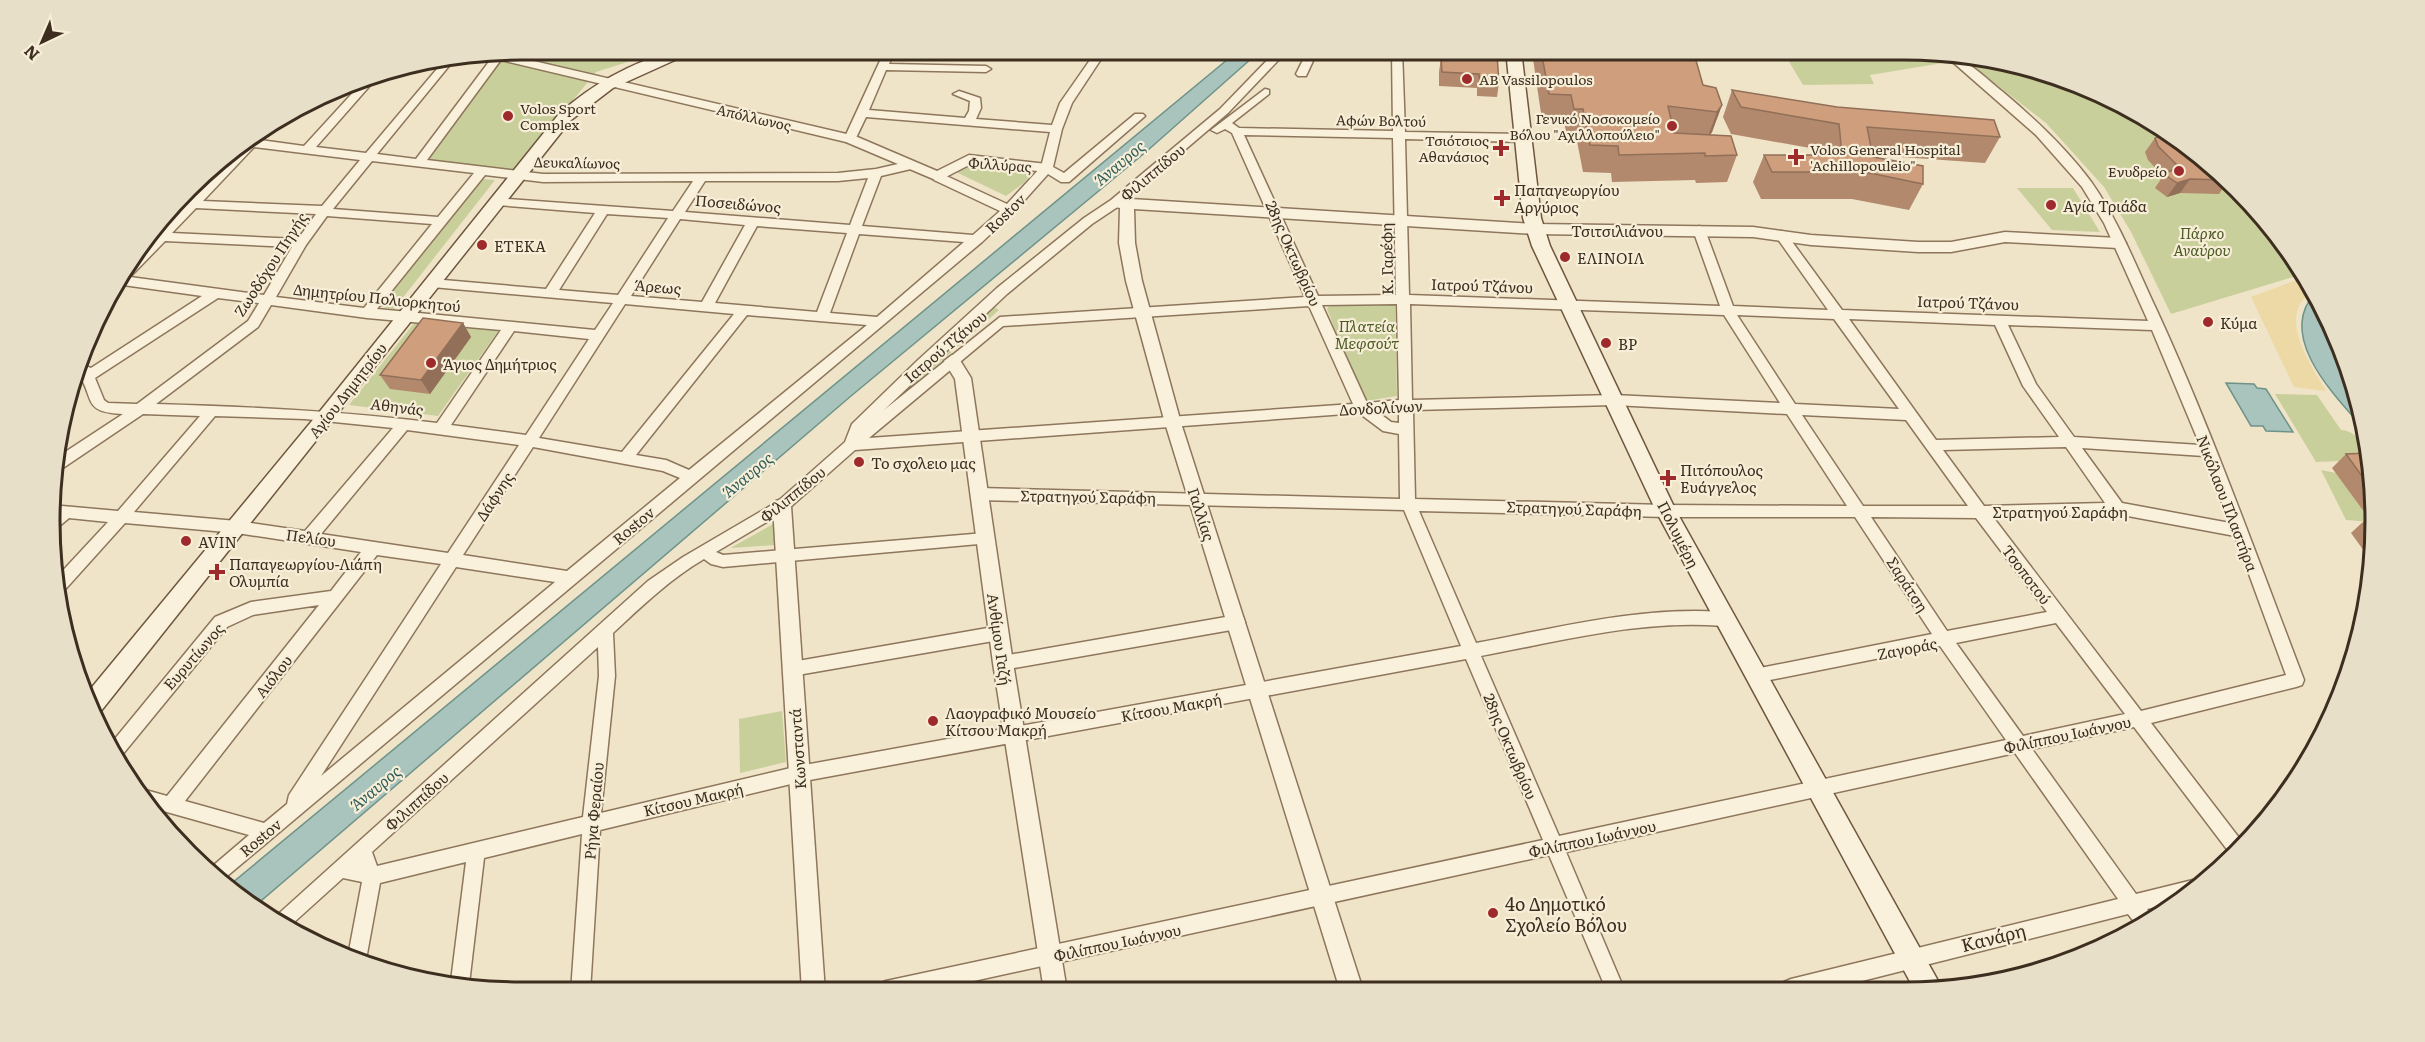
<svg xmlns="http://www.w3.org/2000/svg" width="2425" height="1042" viewBox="0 0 2425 1042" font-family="Literata,serif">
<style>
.green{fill:#c9cf9b}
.sand{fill:#ecd9a5}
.water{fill:#a9c4bc;stroke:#6f938a;stroke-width:1.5}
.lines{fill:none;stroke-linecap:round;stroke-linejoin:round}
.minor-casing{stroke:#8d765c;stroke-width:3}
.tertiary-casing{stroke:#8d765c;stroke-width:3}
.secondary-casing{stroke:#6f573f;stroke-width:3}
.minor{fill:#faf1dc;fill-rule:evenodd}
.tertiary{fill:#faf1dc;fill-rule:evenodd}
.secondary{fill:#faf1dc;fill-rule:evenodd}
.wall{fill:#b2896c}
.shaded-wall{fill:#916f58}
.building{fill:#cf9f7d;stroke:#916f58;stroke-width:1.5}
.poi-dot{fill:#9e2a2b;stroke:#f7eed8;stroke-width:2}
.labels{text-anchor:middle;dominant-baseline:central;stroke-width:4.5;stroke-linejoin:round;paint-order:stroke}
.far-poi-label{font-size:14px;fill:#3d2e20;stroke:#f7eed8;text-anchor:start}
.far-street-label{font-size:14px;fill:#3d2e20;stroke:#f7eed8}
.street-label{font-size:15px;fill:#3d2e20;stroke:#f7eed8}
.poi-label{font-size:15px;fill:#3d2e20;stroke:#f7eed8;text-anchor:start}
.park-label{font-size:15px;font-style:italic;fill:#4d5a26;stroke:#f7eed8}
.water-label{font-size:16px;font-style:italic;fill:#2f5d5a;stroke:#f7eed8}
.near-poi-label{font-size:18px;fill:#3d2e20;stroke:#f7eed8;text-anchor:start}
.near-street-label{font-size:18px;fill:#3d2e20;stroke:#f7eed8}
.rim{fill:none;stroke:#3d2e20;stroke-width:3}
</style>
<rect width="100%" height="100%" fill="#f0e4c8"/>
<g class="green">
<path d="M 521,50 L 665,50 L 596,72 L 516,170 L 423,161 L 502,53 Z"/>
<path d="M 1782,50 L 1904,50 L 1932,54 L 1943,63 L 1870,75 L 1874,84 L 1803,85 Z"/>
<path d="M 1965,60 L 2056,75 L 2140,113 L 2215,167 L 2278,234 L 2303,274 L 2171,314 L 2131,232 L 2104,187 L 2046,123 Z"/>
<path d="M 970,163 L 1032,172 L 1024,183 L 1006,196 L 956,172 Z"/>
<path d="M 482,179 L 495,180 L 394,309 L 380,307 Z"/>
<path d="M 2017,188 L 2073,188 L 2100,232 L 2052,230 Z"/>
<path d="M 1391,303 L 1395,305 L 1397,396 L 1366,401 L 1363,399 L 1327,309 L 1330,305 Z"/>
<path d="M 993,306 L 999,310 L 867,427 L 895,396 Z"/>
<path d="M 415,322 L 499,330 L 438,416 L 349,405 Z"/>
<path d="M 2275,394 L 2317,395 L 2341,430 C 2358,431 2367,448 2370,463 L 2368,460 L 2316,462 Z"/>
<path d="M 2321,470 L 2336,473 L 2372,522 L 2346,520 Z"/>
<path d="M 775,523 L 775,545 L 732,548 L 732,547 Z"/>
<path d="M 782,711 L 786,762 L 740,773 L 739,719 Z"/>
</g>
<path class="sand" d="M 2305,277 L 2314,291 C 2274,313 2311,365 2326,391 L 2294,387 L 2251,297 Z"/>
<g class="water">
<path d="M 1239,50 L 1261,50 L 1147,151 L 851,396 L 255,906 L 226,888 Z"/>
<path d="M 2315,293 C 2340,333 2357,384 2365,430 C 2336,397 2275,337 2315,293 Z"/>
<path d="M 2226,383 L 2254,384 L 2257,388 L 2266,389 L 2293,432 L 2266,431 L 2263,426 L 2251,426 Z"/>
</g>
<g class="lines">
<defs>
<g id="minor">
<path d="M 885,50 L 895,50 L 889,64 L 986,66 L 991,69 L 986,72 L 886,70 L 869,110 L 965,118 L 969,111 L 970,101 L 953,94 L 959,91 L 980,98 L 981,108 L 976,119 L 1052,125 L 1060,103 L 1097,50 L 1107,50 L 1072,103 L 1062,129 L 1053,167 L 1064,173 L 1135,114 L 1143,114 L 1145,116 L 1069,182 L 1061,182 L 1048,174 L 1013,213 L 982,242 L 220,882 L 208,870 L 249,835 L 149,807 L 137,791 L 142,789 L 167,796 L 319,605 L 253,615 L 227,627 L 118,760 L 116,761 L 109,746 L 215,617 L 251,602 L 331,591 L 361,552 L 237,533 L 125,523 L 62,593 L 57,594 L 55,579 L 108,522 L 69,518 L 51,533 L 51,505 L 118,511 L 200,416 L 143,414 L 60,470 L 54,471 L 56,458 L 123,414 C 83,412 95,401 79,374 L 83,365 L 91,368 L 202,296 L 123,285 L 116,293 L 109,294 C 120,265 162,229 184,206 L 185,201 L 190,200 L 241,145 L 270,123 L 273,126 L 260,140 L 304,146 L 369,75 L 381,73 L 316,147 L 366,153 L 442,63 L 453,61 L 377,154 L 416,159 L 494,55 L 498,54 L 503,57 L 427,160 L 543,174 L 838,173 L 876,169 L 911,161 L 917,165 L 915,168 L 881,176 L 862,226 L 973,235 L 1000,211 L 934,180 L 934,174 L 942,174 L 1007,204 L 1041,167 L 1050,132 L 866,117 L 854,142 L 846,142 L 844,139 ZM 254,147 L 360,160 L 322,206 L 203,201 ZM 372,161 L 474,173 L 438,217 L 333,209 ZM 485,175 L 543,182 L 693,181 L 673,211 L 493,198 L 493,204 L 497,205 L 595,213 L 546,289 L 432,279 L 426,283 L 432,287 L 613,303 L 595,330 L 377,309 ZM 868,178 L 850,225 L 685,212 L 705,181 L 838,181 ZM 196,208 L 316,214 L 298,239 L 172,233 ZM 607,214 L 668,218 L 618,295 L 559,290 ZM 327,216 L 432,224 L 364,308 L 276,297 L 306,245 ZM 680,219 L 745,225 L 702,302 L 631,296 ZM 757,226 L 847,233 L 817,312 L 715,303 ZM 859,234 L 964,242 L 877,317 L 830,313 ZM 165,241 L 292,247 L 264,295 L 130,277 ZM 218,298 L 259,303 L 248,321 L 137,404 L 108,403 L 104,400 L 95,378 ZM 625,304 L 734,314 L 622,452 L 539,438 ZM 271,305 L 367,318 L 501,330 L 437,423 C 342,411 252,407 156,404 L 258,327 ZM 747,315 L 867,325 L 689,470 L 666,460 L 636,455 ZM 514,331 L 589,339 L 526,435 L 451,425 ZM 215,416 L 305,419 L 393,428 L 305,531 L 237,521 L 134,512 ZM 407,430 L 519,445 L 448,553 L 321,534 ZM 533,447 L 663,471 L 680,478 L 567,571 L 463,555 ZM 377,555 L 441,564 L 289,795 L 287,804 L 264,823 L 185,801 ZM 456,567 L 555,582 L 321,776 Z"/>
<path d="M 1193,50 L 1209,50 L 1211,52 L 1206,55 Z"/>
<path d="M 1277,50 L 1288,50 L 1228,113 L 1119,206 L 1092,224 L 1007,294 L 884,410 L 1000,317 L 1305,297 L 1232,133 L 1225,129 L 1217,133 L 1211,130 L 1265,89 L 1269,90 L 1269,94 L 1232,123 L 1239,128 L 1393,131 L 1392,50 L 1402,50 L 1405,132 L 1523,134 L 1529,138 L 1523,142 L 1405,139 L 1409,295 L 1720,306 L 1693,230 L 1699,226 L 1705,230 L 1733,306 L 1828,310 L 1775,235 L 1781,231 L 1785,232 L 1842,310 L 2148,321 L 2104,223 L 2082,187 L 2036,135 L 1947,57 C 1968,58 1986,79 2003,92 C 2035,119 2067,149 2092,183 C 2120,223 2137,269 2158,313 C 2212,431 2257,557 2304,680 L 2302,685 L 2296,687 L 2151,723 L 2243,843 L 2232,856 L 2134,727 L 2032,749 L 2136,894 L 2197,879 L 2203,882 L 2175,902 L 2147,909 L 2152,917 L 2138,927 L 2128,914 L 1830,989 L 1781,989 L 1784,982 L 1791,979 L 2118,899 L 2015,753 L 1566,852 L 1624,989 L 1606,989 L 1549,855 L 928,991 L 877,991 L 879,984 L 886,981 L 1543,840 L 1466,659 L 799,782 L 600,830 L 590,992 L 571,992 L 582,834 L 484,858 L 469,984 L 451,981 L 466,862 L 380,883 L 365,965 L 348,956 L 362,882 L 343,878 L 291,925 L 275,917 L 648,581 L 683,557 L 777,502 L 845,442 L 852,424 L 918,360 L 997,288 L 1084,218 L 1111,200 L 1220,109 ZM 1244,135 L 1393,138 L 1396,295 L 1318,296 ZM 1397,304 L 1399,400 L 1367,403 L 1322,305 ZM 1410,304 L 1724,315 L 1780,403 L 1614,395 L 1412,400 ZM 1309,306 L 1353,404 L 869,438 L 1003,326 ZM 1737,315 L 1834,319 L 1899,409 L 1795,404 ZM 1849,319 L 1995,325 L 2023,386 L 2059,437 L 1936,440 ZM 2008,325 L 2152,330 L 2200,445 L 2074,437 L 2036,384 ZM 1614,405 L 1787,414 L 1847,506 L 1666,505 L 1415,499 L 1413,410 ZM 1399,411 L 1399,423 L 1391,422 L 1378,412 ZM 1359,413 L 1383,431 L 1399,434 L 1400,499 L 979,488 L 972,494 L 979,500 L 1404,510 L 1461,646 L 799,766 L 601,813 L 615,676 L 613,633 C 642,606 670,579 704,559 L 711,564 L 723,567 L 990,543 L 993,539 L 990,535 L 985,533 L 723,555 L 716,552 L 787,510 L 855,450 ZM 1802,415 L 1906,420 L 1968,506 L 1863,506 ZM 2066,447 L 2105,503 L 1984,506 L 1943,450 ZM 2082,448 L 2204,456 L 2230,523 L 2122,503 ZM 1419,511 L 1666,517 L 1855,517 L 1932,634 L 1755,669 L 1749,671 L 1747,676 L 1749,681 L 1755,683 L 1940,646 L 2006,740 L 1559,836 L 1481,656 C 1561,641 1642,619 1723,626 L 1729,624 L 1731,619 L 1729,614 L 1723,612 C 1640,606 1557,628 1476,643 ZM 2117,514 L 2235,536 L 2286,675 L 2141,711 L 1993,517 ZM 1871,517 L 1976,518 L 2047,612 L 1947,631 ZM 2056,623 L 2125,714 L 2023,736 L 1956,643 ZM 598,647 L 599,676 L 583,817 L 377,866 L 372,852 Z"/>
<path d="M 1308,50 L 1318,50 L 1306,76 L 1298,76 L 1296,74 Z"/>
<path d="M 1237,615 L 1243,617 L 1245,622 L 1243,627 L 1237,629 L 1003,670 L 997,668 L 995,663 L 997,658 L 1003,656 Z"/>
<path d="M 999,626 L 1005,628 L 1007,633 L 1005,638 L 999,640 L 792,676 L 786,674 L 784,669 L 786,664 L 792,662 Z"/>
</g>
<g id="tertiary">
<path d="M 499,53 L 855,136 L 937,171 L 969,155 L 1047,164 L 1054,168 L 1047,172 L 971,164 L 938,181 L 846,142 L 484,56 Z"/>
<path d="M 1115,198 L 1535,224 L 1753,227 L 1811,235 L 1918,242 L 1951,242 L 2005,232 L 2118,238 L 2126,243 L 2118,248 L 2005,242 L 1951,252 L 1918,252 L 1811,245 L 1753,237 L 1535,234 L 1134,209 L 1135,243 L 1142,281 L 1181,423 L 1363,990 L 1340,990 L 1165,423 L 1126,281 L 1119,243 L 1120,208 L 1110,206 L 1108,203 Z"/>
<path d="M 952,355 L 958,357 L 971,378 L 1013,663 L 1067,991 L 1044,991 L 993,663 L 955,379 L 944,361 Z"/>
<path d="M 782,499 L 788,501 L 791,506 L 825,992 L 802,992 L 773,506 L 776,501 Z"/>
</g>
<g id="secondary">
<path d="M 675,50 L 697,50 L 613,88 L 571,120 L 101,711 L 96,713 L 88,692 L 321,410 L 559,114 C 593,83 632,63 675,50 Z"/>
<path d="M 1506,50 L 1521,50 L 1541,218 L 1550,246 L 1675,509 L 1942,988 L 1914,989 L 1656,511 L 1532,246 L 1523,218 Z"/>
</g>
</defs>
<use href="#minor" class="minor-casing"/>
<use href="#tertiary" class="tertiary-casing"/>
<use href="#secondary" class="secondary-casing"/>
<use href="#minor" class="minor"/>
<use href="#tertiary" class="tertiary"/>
<use href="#secondary" class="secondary"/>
</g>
<g class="wall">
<path d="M 1532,50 L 1693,50 L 1703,85 L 1722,105 L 1712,132 L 1710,135 L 1737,155 L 1727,182 L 1696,183 L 1695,180 L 1612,182 L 1611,173 L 1583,172 L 1576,136 L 1567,136 L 1564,122 L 1542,120 L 1532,52 Z"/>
<path d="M 1445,52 L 1499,83 L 1497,97 L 1477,96 L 1477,88 L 1439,86 L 1439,72 L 1441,58 L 1444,58 Z"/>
<path d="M 1732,90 L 2000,137 L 1985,163 L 1872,155 L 1873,157 L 1923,184 L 1909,210 L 1852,199 L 1761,199 L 1753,182 L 1764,155 L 1827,155 L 1827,151 L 1731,134 L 1723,117 Z"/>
<path d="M 2155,138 L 2215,167 L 2228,181 L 2219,194 L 2180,193 L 2167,197 L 2155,188 L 2163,176 L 2148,160 L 2145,152 Z"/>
<path d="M 2284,243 L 2291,255 L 2281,247 Z"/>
<path d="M 463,323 L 471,337 L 430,394 L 390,389 L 380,375 Z"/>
<path d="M 2346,454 L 2374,490 L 2372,562 L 2351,533 L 2365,520 L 2370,520 L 2332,468 Z"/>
</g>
<g class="shaded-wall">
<path d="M 1722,105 L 1712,132 L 1707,139 L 1717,112 Z"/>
<path d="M 2190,179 L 2180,193 L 2167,197 L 2177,183 Z"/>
<path d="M 463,323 L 471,337 L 430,394 L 421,380 Z"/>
</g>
<g class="building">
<path d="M 1541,50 L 1693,50 L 1703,85 L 1716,88 L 1722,105 L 1717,112 L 1668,106 L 1674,133 L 1731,136 L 1737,155 L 1705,156 L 1705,153 L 1619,155 L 1618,146 L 1590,145 L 1583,109 L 1574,109 L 1571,95 L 1549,94 Z"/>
<path d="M 1445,52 L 1497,54 L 1499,83 L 1480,82 L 1479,74 L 1442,72 L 1441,58 L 1445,58 Z"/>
<path d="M 1732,90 L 1837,107 L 1994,120 L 2000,137 L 1867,127 L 1873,157 L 1923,166 L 1923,184 L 1865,172 L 1772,172 L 1764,155 L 1842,155 L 1839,124 L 1741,107 Z"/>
<path d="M 2167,132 L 2215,167 L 2228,180 L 2190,179 L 2177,183 L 2164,174 L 2179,167 L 2158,146 L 2155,138 Z"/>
<path d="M 423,318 L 463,323 L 421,380 L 380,375 Z"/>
<path d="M 2368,453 L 2374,490 L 2374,493 L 2346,454 Z"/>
<path d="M 2365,520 L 2374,520 L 2373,531 Z"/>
</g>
<g class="poi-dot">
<circle cx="1467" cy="79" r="6"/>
<circle cx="508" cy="116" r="6"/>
<circle cx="1672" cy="126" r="6"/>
<path d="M1498 139h6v6h6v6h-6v6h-6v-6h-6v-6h6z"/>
<path d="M1793 148h6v6h6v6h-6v6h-6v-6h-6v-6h6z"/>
<circle cx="2179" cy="171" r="6"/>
<path d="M1499 189h6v6h6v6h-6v6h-6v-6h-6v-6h6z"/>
<circle cx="2051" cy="205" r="6"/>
<circle cx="482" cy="245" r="6"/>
<circle cx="1565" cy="257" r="6"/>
<circle cx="2208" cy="322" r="6"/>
<circle cx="1606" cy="343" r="6"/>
<circle cx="431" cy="363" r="6"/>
<circle cx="859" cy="462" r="6"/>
<path d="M1665 469h6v6h6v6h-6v6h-6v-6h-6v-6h6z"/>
<circle cx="186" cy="541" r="6"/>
<path d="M214 563h6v6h6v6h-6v6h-6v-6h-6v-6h6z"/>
<circle cx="933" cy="721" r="6"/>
<circle cx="1493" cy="913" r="6"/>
</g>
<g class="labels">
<g class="far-poi-label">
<text x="1479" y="79">AB Vassilopoulos</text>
<text x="520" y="108">Volos Sport<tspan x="520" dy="16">Complex</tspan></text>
<text x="1660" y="118" text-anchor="end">Γενικό Νοσοκομείο<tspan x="1660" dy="16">Βόλου "Αχιλλοπούλειο"</tspan></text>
<text x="1489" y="140" text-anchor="end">Τσιότσιος<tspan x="1489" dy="16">Αθανάσιος</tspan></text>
<text x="1810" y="149">Volos General Hospital<tspan x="1810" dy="16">'Achillopouleio"</tspan></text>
<text x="2167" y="171" text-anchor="end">Ενυδρείο</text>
</g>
<g class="far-street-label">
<text transform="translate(754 117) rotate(13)">Απόλλωνος</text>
<text transform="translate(1381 120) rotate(1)">Αφών Βολτού</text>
<text transform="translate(577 162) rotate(1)">Δευκαλίωνος</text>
<text transform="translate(1000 164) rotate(4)">Φιλλύρας</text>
</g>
<g class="street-label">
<text transform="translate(1152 172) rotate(-40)">Φιλιππίδου</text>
<text transform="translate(738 203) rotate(5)">Ποσειδώνος</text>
<text transform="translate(1005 213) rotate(-44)">Rostov</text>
<text x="1617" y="230">Τσιτσιλιάνου</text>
<text transform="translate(1294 253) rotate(66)">28ης Οκτωβρίου</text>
<text transform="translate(1386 259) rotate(-91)">Κ. Γαρέφη</text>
<text transform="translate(270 264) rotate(-57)">Ζωοδόχου Πηγής</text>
<text transform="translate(1482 285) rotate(2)">Ιατρού Τζάνου</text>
<text transform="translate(658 286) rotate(5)">Άρεως</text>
<text transform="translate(377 297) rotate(6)">Δημητρίου Πολιορκητού</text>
<text transform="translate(1968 302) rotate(2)">Ιατρού Τζάνου</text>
<text transform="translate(945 346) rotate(-40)">Ιατρού Τζάνου</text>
<text transform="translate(347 390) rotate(-52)">Αγίου Δημητρίου</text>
<text transform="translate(397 406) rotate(7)">Αθηνάς</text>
<text transform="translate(1381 407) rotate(-3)">Δονδολίνων</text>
<text transform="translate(792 494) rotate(-39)">Φιλιππίδου</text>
<text transform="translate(494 496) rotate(-57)">Δάφνης</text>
<text transform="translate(1088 496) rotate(1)">Στρατηγού Σαράφη</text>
<text transform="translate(2228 503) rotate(69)">Νικόλαου Πλαστήρα</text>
<text transform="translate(1574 508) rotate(2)">Στρατηγού Σαράφη</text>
<text x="2060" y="511">Στρατηγού Σαράφη</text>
<text transform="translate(1202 514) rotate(72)">Γαλλίας</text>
<text transform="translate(633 525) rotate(-40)">Rostov</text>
<text transform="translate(1679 534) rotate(63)">Πολυμέρη</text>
<text transform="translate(311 537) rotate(8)">Πελίου</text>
<text transform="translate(2027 574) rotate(53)">Τσοποτού</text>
<text transform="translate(1908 584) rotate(57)">Σαράτση</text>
<text transform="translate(1000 639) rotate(82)">Ανθίμου Γαζή</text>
<text transform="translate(1907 648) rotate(-11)">Ζαγοράς</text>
<text transform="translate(193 656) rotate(-49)">Ευρυτίωνος</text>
<text transform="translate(273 676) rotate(-52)">Αιόλου</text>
<text transform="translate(1171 707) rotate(-10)">Κίτσου Μακρή</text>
<text transform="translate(2067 734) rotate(-12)">Φιλίππου Ιωάννου</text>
<text transform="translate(1511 746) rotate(67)">28ης Οκτωβρίου</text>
<text transform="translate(797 749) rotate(-94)">Κωνσταντά</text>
<text transform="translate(693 799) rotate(-13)">Κίτσου Μακρή</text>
<text transform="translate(416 801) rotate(-42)">Φιλιππίδου</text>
<text transform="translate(593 811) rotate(-85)">Ρήγα Φεραίου</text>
<text transform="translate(260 837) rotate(-40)">Rostov</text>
<text transform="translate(1592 838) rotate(-12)">Φιλίππου Ιωάννου</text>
<text transform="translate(1117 942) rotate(-12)">Φιλίππου Ιωάννου</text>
</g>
<g class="poi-label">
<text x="1514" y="189">Παπαγεωργίου<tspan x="1514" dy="17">Αργύριος</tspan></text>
<text x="2063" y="205">Αγία Τριάδα</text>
<text x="494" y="245">ΕΤΕΚΑ</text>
<text x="1577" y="257">ΕΛΙΝΟΙΛ</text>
<text x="2220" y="322">Κύμα</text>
<text x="1618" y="343">BP</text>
<text x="443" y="363">Άγιος Δημήτριος</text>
<text x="871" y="462">Το σχολειο μας</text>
<text x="1680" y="469">Πιτόπουλος<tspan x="1680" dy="17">Ευάγγελος</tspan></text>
<text x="198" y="541">AVIN</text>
<text x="229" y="563">Παπαγεωργίου-Λιάπη<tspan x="229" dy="17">Ολυμπία</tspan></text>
<text x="945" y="712">Λαογραφικό Μουσείο<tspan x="945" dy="17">Κίτσου Μακρή</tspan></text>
</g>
<g class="park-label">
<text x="2202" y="232">Πάρκο<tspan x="2202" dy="17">Αναύρου</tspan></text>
<text x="1367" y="325">Πλατεία<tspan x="1367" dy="17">Μεφσούτ</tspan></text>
</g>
<g class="water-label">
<text transform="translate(1119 162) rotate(-40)">Άναυρος</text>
<text transform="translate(747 474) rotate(-40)">Άναυρος</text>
<text transform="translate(375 787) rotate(-40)">Άναυρος</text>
</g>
<g class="near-poi-label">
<text x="1505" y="903">4ο Δημοτικό<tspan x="1505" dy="21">Σχολείο Βόλου</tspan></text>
</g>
<g class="near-street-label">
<text transform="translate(1993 937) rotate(-14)">Κανάρη</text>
</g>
</g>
<path d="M0 0H2425V1042H0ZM521 60H1904A461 461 0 0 1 2365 521V521A461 461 0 0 1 1904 982H521A461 461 0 0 1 60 521V521A461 461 0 0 1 521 60Z" fill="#e8dfc9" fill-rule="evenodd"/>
<path class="rim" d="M521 60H1904A461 461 0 0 1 2365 521V521A461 461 0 0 1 1904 982H521A461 461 0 0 1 60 521V521A461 461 0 0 1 521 60Z"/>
<g transform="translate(42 42) rotate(224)" stroke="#f7eed8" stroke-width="4.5" paint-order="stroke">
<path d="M0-4.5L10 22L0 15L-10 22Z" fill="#3d2e20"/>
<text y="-9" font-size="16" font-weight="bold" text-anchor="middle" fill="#3d2e20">N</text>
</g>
</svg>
